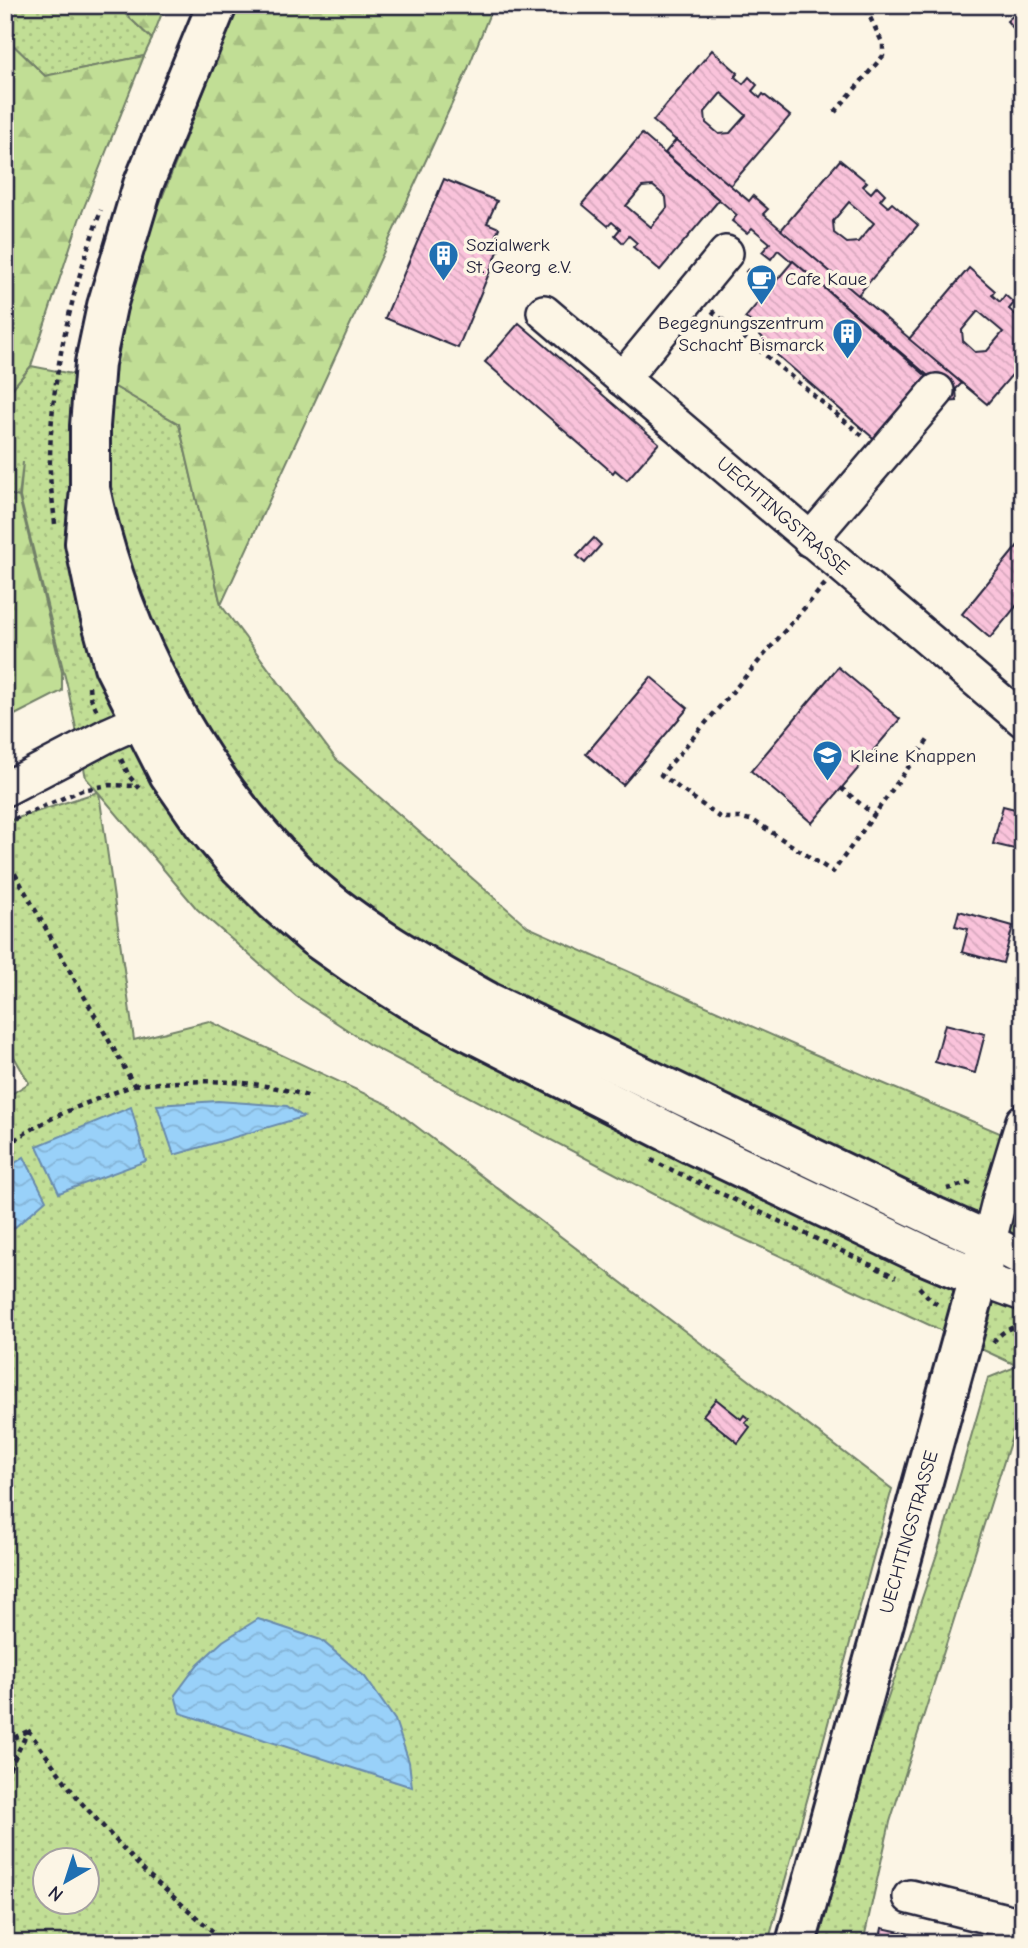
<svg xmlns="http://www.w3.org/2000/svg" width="1028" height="1948" viewBox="0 0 1028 1948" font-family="'Comic Neue',sans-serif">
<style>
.grass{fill:url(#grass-dots);stroke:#728068;stroke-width:2;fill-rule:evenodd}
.forest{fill:url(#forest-firs);stroke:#728068;stroke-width:2}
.water{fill:url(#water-waves);stroke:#698bad;stroke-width:2}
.building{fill:url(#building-back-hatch);stroke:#22223b;stroke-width:2;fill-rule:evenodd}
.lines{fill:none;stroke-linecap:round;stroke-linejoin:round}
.minor-casing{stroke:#22223b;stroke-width:38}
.major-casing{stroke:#22223b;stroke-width:44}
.path{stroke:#22223b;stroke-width:4.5;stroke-dasharray:5 5;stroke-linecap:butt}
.minor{stroke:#fcf5e5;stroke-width:33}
.major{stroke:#fcf5e5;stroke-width:38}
.labels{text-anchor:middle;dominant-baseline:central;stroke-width:7;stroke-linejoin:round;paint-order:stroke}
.poi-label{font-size:19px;fill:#22223b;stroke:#fcf5e5;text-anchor:start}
.street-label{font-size:19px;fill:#22223b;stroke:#fcf5e5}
</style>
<defs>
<pattern id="grass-dots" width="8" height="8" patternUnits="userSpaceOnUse" patternTransform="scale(1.75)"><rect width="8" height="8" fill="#c1de95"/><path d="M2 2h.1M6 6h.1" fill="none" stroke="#a6be81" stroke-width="1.8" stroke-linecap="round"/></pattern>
<pattern id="forest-firs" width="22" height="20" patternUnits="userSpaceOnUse" patternTransform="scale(1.75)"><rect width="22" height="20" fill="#c1de95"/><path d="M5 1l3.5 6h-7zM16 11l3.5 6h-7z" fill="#a6be81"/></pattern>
<pattern id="water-waves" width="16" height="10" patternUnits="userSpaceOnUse" patternTransform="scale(1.75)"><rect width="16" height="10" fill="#99d1f9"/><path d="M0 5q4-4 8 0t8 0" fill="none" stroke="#84b3d6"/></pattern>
<pattern id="building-back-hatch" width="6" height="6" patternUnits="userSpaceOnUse" patternTransform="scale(1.75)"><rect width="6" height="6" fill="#fac3db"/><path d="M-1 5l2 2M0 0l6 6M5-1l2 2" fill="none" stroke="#d6a7bd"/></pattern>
</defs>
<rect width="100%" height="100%" fill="#fcf5e5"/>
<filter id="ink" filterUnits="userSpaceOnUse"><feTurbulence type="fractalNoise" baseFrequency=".0143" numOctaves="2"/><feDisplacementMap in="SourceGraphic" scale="14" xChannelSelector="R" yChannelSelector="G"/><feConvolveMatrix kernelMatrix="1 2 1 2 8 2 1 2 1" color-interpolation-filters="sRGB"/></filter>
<g filter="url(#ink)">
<g class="grass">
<path d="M 5,5 L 116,5 L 152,39 L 144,56 L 45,76 L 5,37 Z"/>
<path d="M 31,366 L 103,380 L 179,424 L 221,605 L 336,759 L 528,927 L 812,1053 L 1014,1139 L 1003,1201 L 1023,1234 L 1023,1401 L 890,1822 L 863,1943 L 818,1943 L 873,1742 L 938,1551 L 988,1378 L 1018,1366 L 711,1224 L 370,1045 L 296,996 L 197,909 L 99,793 L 134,1040 L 209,1021 L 387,1104 L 892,1489 L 768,1943 L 5,1943 L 5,1098 L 29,1083 L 5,1041 L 5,822 L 98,792 L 86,778 L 68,689 L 20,497 L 23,462 L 19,497 L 5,493 L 5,397 ZM 46,1860 L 88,1860 L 88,1902 L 46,1902 Z"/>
</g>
<g class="forest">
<path d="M 116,5 L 165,5 L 152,39 Z"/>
<path d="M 238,5 L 493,5 L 467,71 L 221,605 L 179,424 L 103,380 L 117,312 Z"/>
<path d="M 5,37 L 45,76 L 144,56 L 79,220 L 31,366 L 5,397 Z"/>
<path d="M 5,493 L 19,497 L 62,672 L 62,691 L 5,720 Z"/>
</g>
<g class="water">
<path d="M 218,1101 L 287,1106 L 303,1117 L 174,1155 L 157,1105 Z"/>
<path d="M 131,1107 L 146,1161 L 59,1193 L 37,1146 Z"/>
<path d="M 24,1157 L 46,1200 L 5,1236 L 5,1170 Z"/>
<path d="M 258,1619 L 321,1640 L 365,1677 L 395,1720 L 409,1762 L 412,1787 L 180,1713 L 175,1695 L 198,1664 L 223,1641 Z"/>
</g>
<g class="building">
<path d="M 1016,13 L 1023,21 L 1023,39 L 1007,21 Z"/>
<path d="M 712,50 L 738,73 L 735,77 L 743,84 L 749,77 L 757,85 L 752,91 L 760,98 L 763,94 L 790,116 L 730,186 L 653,121 ZM 721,93 L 746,115 L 730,133 L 719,134 L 706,123 L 705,112 Z"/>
<path d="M 642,134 L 719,200 L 660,270 L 633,247 L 637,243 L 629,236 L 623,243 L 615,235 L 620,229 L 612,222 L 608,226 L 582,204 ZM 653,186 L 666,197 L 667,208 L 651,227 L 626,206 L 642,187 Z"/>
<path d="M 676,140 L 749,201 L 753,196 L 768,209 L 763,214 L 962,383 L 956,389 L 945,390 L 793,261 L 792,262 L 778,250 L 771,259 L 762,252 L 770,243 L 752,228 L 747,233 L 732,221 L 737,215 L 665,153 Z"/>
<path d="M 840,160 L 867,182 L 863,186 L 871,193 L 877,186 L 885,194 L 880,200 L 888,207 L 892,203 L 918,225 L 858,295 L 781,230 ZM 849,202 L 874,223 L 858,242 L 847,243 L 834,233 L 833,221 Z"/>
<path d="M 444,179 L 497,201 L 487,223 L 499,228 L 492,244 L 500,247 L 458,348 L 385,318 Z"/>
<path d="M 793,261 L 932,381 L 879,443 L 761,341 L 763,338 L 756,331 L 759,327 L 745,318 Z"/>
<path d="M 969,268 L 995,291 L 992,295 L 1000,302 L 1005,295 L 1014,303 L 1009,309 L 1017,316 L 1020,312 L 1023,314 L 1023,362 L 987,404 L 909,339 ZM 978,311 L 1003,332 L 987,351 L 975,352 L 963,341 L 962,330 Z"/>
<path d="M 519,323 L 659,443 L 627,480 L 615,470 L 613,473 L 485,362 Z"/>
<path d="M 956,389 L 957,401 L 945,402 L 945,390 Z"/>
<path d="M 594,538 L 601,545 L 585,563 L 577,556 Z"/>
<path d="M 1019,544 L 1023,547 L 1023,598 L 990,638 L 962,614 Z"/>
<path d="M 838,667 L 900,719 L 812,823 L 751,771 Z"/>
<path d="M 651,677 L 688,708 L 623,785 L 586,754 Z"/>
<path d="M 1003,806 L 1023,811 L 1023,851 L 993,844 Z"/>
<path d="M 959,911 L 1013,926 L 1003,963 L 962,952 L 968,929 L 955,926 Z"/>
<path d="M 945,1024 L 985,1034 L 975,1073 L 935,1062 Z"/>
<path d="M 716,1399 L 741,1419 L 744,1415 L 749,1419 L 745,1423 L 750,1427 L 738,1443 L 703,1415 Z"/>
<path d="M 882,1928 L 951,1943 L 879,1943 Z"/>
</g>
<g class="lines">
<defs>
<g id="minor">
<path d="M 544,312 L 1023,720"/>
<path d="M 622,379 L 726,253"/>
<path d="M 810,540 L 937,391"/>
<path d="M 5,789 L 108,735 L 164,710"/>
<path d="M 1023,1121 L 1000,1197 L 989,1241 L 1023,1259"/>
<path d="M 979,1278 L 1023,1294"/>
<path d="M 910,1897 L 1023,1925"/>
</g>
<g id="major">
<path d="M 217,5 L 143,185 L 107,306 L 95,363 L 90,426 L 90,489 L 85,543 L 100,615 L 114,666 L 169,774 L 203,823 L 240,867 L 275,902 L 315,937 L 355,965 L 409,999 L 461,1027 L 692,1144 L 924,1255 L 979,1278"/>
<path d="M 90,489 C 120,630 192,770 295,872 C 351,926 420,964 488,1002 L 935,1217 L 989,1241 L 796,1943"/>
</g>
</defs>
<use href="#minor" class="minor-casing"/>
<use href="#major" class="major-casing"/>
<g class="path">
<path d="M 835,112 L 883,56 L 883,44 L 864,5"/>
<path d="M 746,270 L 770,290"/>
<path d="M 712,311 L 864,437"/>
<path d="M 55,524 C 53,502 49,480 50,459 C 51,373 72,291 101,210"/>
<path d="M 825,584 L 661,775 L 721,818 L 742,818 L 754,821 L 833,872 L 928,740"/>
<path d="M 89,686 L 90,696 L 97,711"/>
<path d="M 121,759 L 129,776 L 143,792"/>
<path d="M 841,788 L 874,815"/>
<path d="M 5,823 L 82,790 L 109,785 L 137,786"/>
<path d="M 5,856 L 134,1085 C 89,1102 43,1118 5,1147"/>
<path d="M 134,1085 C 196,1080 250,1077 310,1097"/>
<path d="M 651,1160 L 896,1277"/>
<path d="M 947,1189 L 968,1183 L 975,1186"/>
<path d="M 919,1287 L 931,1300 L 941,1307"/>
<path d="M 993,1340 L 994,1341 C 1002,1332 1011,1326 1023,1326"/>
<path d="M 28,1730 L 77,1798 L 145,1872 L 226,1943"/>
<path d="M 5,1742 L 28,1731"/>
<path d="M 5,1778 L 28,1731"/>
</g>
<use href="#minor" class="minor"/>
<use href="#major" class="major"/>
</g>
</g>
<defs>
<symbol id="building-pin" viewBox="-11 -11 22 30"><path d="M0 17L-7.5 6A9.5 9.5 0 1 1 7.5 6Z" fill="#1f6fb2" stroke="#fcf5e5"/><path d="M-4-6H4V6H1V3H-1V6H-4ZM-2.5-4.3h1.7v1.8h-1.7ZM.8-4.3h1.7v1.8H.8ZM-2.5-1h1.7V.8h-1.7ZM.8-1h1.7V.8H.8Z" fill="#fff"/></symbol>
<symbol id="cafe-pin" viewBox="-11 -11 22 30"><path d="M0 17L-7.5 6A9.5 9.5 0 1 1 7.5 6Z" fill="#1f6fb2" stroke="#fcf5e5"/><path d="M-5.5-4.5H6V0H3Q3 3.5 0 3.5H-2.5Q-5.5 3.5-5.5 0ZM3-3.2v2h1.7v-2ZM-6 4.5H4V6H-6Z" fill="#fff"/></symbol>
<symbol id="school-pin" viewBox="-11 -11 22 30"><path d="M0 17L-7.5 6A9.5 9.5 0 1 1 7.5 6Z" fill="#1f6fb2" stroke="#fcf5e5"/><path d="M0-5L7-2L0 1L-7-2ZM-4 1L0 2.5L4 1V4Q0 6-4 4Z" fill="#fff"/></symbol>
</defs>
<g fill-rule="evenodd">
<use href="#building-pin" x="426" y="238" width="35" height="47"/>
<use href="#cafe-pin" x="744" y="262" width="35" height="47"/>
<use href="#building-pin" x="830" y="316" width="35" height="47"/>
<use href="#school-pin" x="810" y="738" width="35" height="47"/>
</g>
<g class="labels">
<g class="poi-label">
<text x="466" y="245">Sozialwerk<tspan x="466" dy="22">St. Georg e.V.</tspan></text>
<text x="785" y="279">Cafe Kaue</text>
<text x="824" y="323" text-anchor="end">Begegnungszentrum<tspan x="824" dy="22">Schacht Bismarck</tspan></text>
<text x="850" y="756">Kleine Knappen</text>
</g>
<g class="street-label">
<text transform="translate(783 516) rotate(41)">UECHTINGSTRASSE</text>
<text transform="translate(909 1532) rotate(-74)">UECHTINGSTRASSE</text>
</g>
</g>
<rect width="1028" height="1948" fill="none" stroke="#fcf5e5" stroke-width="28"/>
<rect x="14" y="14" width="1000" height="1920" fill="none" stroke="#22223b" stroke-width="2.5" filter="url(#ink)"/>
<g transform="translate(66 1881) rotate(219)"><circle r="33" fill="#fcf5e5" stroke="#a5a1a1" stroke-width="2"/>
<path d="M0-5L12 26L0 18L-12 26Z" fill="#1f6fb2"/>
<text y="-10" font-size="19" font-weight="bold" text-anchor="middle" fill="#22223b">N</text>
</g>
</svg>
